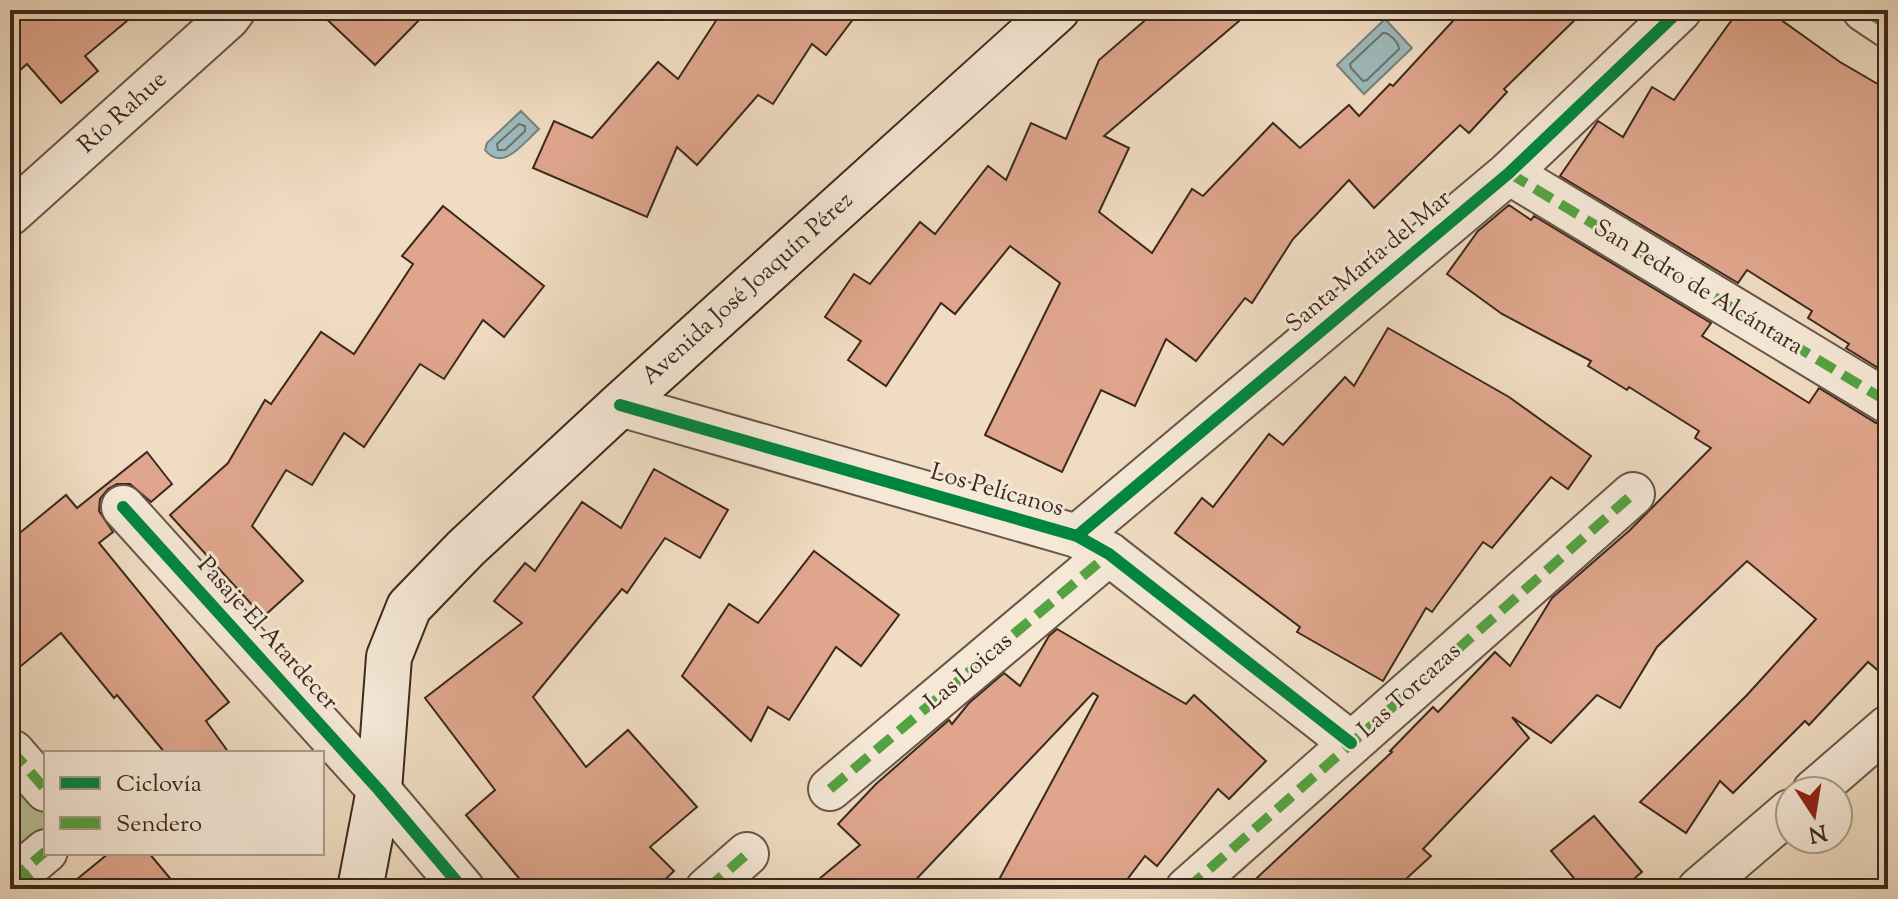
<svg xmlns="http://www.w3.org/2000/svg" width="1898" height="899" viewBox="0 0 1898 899" font-family="'Sorts Mill Goudy',serif">
<style>
.green{fill:#b6c196;stroke:#78755a;stroke-width:2}
.water{fill:#9dbabb;stroke:#76807c;stroke-width:2}
.lines{fill:none;stroke-linecap:round;stroke-linejoin:round}
.shore{stroke:#6c726c;stroke-width:2}
.building{fill:#dfa68d;stroke:#3b291d;stroke-width:2}
.street-casing{stroke:#685646;stroke-width:46}
.secondary-casing{stroke:#3b291d;stroke-width:48}
.street{stroke:#f5e8d7;stroke-width:42}
.secondary{stroke:#f5e8d7;stroke-width:44}
.quiet{stroke:#54a341;stroke-width:10;stroke-dasharray:20 10;stroke-linecap:butt}
.cycleway-casing{stroke:#f5e8d7;stroke-width:17}
.cycleway{stroke:#00873e;stroke-width:12}
.labels{text-anchor:middle;dominant-baseline:central;stroke-width:6;stroke-linejoin:round;paint-order:stroke}
.street-label{font-size:24px;fill:#3b291d;stroke:#f5e8d7}
</style>
<rect width="100%" height="100%" fill="#f0dcc2"/>
<filter id="stains"><feTurbulence type="fractalNoise" baseFrequency=".0025" numOctaves="4"/><feColorMatrix values="0 0 0 0 .2 0 0 0 0 .09 0 0 0 0 .02 0 0 0 .5 -.17"/></filter>
<radialGradient id="worn" r=".72"><stop offset=".6" stop-color="#630" stop-opacity="0"/><stop offset="1" stop-color="#630" stop-opacity=".3"/></radialGradient>
<path class="green" d="M 10,780 L 46,806 L 46,831 L 10,861 Z"/>
<g class="water">
<path d="M 1385,19 L 1412,48 L 1364,94 L 1337,65 Z"/>
<path d="M 521,111 L 539,129 C 524,142 503,173 485,150 L 487,143 Z"/>
</g>
<g class="lines">
<g class="shore">
<path d="M 1383,33 C 1389,32 1399,43 1399,49 L 1367,80 L 1363,81 L 1351,68 L 1350,64 Z"/>
<path d="M 519,124 L 525,126 L 525,131 L 505,150 L 498,150 L 497,144 Z"/>
</g>
</g>
<g class="building">
<path d="M 10,10 L 140,10 L 85,56 L 98,71 L 61,103 L 27,64 L 10,79 Z"/>
<path d="M 317,10 L 429,10 L 375,65 Z"/>
<path d="M 723,10 L 860,10 L 826,55 L 812,44 L 773,104 L 758,95 L 697,165 L 677,147 L 647,217 L 533,168 L 554,121 L 592,138 L 658,62 L 678,79 Z"/>
<path d="M 1157,10 L 1252,10 L 1104,136 L 1129,148 L 1099,212 L 1152,253 L 1192,189 L 1203,196 L 1273,123 L 1300,148 L 1349,105 L 1359,116 L 1390,84 L 1393,86 L 1463,10 L 1585,10 L 1504,89 L 1507,92 L 1469,133 L 1460,125 L 1374,208 L 1349,180 L 1293,239 L 1252,303 L 1245,298 L 1196,361 L 1166,339 L 1135,406 L 1101,390 L 1062,472 L 985,435 L 1060,283 L 1010,246 L 955,314 L 941,303 L 886,386 L 848,360 L 861,341 L 825,317 L 854,274 L 870,284 L 920,222 L 935,234 L 988,166 L 1006,180 L 1031,123 L 1066,139 L 1099,60 Z"/>
<path d="M 1739,10 L 1767,10 L 1840,62 L 1888,90 L 1888,374 L 1846,348 L 1849,344 L 1808,318 L 1812,311 L 1747,270 L 1738,283 L 1560,176 L 1598,121 L 1623,137 L 1652,87 L 1674,100 Z"/>
<path d="M 1509,205 L 1531,220 L 1534,216 L 1711,323 L 1702,336 L 1809,403 L 1819,388 L 1876,423 L 1888,426 L 1888,679 L 1868,662 L 1809,725 L 1805,721 L 1733,793 L 1720,781 L 1686,833 L 1640,802 L 1747,695 L 1816,619 L 1747,561 L 1657,647 L 1620,708 L 1597,695 L 1551,743 L 1512,717 L 1529,738 L 1423,849 L 1431,856 L 1395,889 L 1245,889 L 1392,752 L 1390,751 L 1433,707 L 1438,712 L 1495,652 L 1510,666 L 1552,598 L 1630,530 L 1711,448 L 1695,438 L 1699,431 L 1629,387 L 1627,390 L 1588,366 L 1591,361 L 1502,314 L 1447,274 L 1478,231 Z"/>
<path d="M 443,206 L 544,286 L 504,337 L 483,320 L 444,379 L 420,364 L 364,447 L 344,433 L 312,485 L 286,470 L 252,526 L 303,581 L 263,617 L 170,515 L 228,463 L 265,400 L 271,404 L 321,332 L 354,354 L 413,264 L 402,256 Z"/>
<path d="M 1388,328 L 1509,397 L 1591,456 L 1568,489 L 1551,477 L 1492,548 L 1483,542 L 1432,612 L 1426,608 L 1383,681 L 1297,632 L 1300,627 L 1175,533 L 1202,498 L 1213,507 L 1269,434 L 1283,445 L 1345,377 L 1354,386 Z"/>
<path d="M 147,452 L 172,484 L 151,502 L 130,484 L 117,484 L 108,489 L 100,499 L 99,511 L 113,532 L 99,543 L 229,702 L 206,721 L 229,753 L 165,753 L 117,695 L 114,698 L 61,633 L 10,675 L 10,541 L 66,495 L 77,508 Z"/>
<path d="M 654,469 L 728,510 L 700,558 L 665,538 L 627,593 L 622,589 L 533,697 L 586,767 L 628,730 L 697,807 L 650,847 L 674,871 L 655,889 L 528,889 L 466,815 L 495,790 L 425,698 L 522,623 L 494,601 L 525,563 L 535,571 L 582,502 L 621,528 Z"/>
<path d="M 814,551 L 899,615 L 861,666 L 836,647 L 789,720 L 768,707 L 751,741 L 682,676 L 729,604 L 758,623 Z"/>
<path d="M 1057,629 L 1186,704 L 1194,695 L 1266,761 L 1229,799 L 1218,789 L 1157,866 L 1145,856 L 1120,889 L 994,889 L 1098,696 L 1093,693 L 907,889 L 807,889 L 860,845 L 838,824 L 876,784 L 949,720 L 952,724 L 969,703 L 1004,673 L 1020,686 L 1049,636 Z"/>
<path d="M 1594,816 L 1642,872 L 1622,889 L 1583,889 L 1551,851 Z"/>
<path d="M 109,853 L 149,853 L 179,889 L 65,889 Z"/>
</g>
<g class="lines">
<defs>
<g id="street">
<path d="M 1864,10 L 1888,26"/>
<path d="M 1509,173 L 1888,402"/>
<path d="M 10,214 L 228,18 L 234,10"/>
<path d="M 620,405 L 1077,536 L 1109,554 L 1351,743"/>
<path d="M 123,507 L 379,790 L 463,889"/>
<path d="M 1077,536 L 1509,173 L 1680,10"/>
<path d="M 10,754 L 13,752 L 46,790"/>
<path d="M 830,789 L 1109,554"/>
<path d="M 1814,791 L 1888,727"/>
<path d="M 10,881 L 46,851"/>
<path d="M 707,889 L 747,854"/>
<path d="M 1187,889 L 1633,494"/>
<path d="M 1699,889 L 1790,811"/>
</g>
<path id="secondary" d="M 360,889 L 379,790 L 389,657 L 409,607 L 466,548 L 620,405 L 1057,10"/>
</defs>
<use href="#street" class="street-casing"/>
<use href="#secondary" class="secondary-casing"/>
<use href="#street" class="street"/>
<use href="#secondary" class="secondary"/>
<g class="quiet">
<path d="M 221,10 L 228,18"/>
<path d="M 1864,10 L 1888,26"/>
<path d="M 1509,173 L 1888,402"/>
<path d="M 10,754 L 13,752 L 46,790"/>
<path d="M 830,789 L 1109,554"/>
<path d="M 23,872 L 36,889"/>
<path d="M 10,881 L 46,851"/>
<path d="M 707,889 L 747,854"/>
<path d="M 1187,889 L 1633,494"/>
</g>
<defs>
<g id="cycleway">
<path d="M 620,405 L 1077,536 L 1109,554 L 1351,743"/>
<path d="M 123,507 L 379,790 L 463,889"/>
<path d="M 1077,536 L 1509,173 L 1680,10"/>
</g>
</defs>
<use href="#cycleway" class="cycleway-casing"/>
<use href="#cycleway" class="cycleway"/>
</g>
<g class="labels">
<g class="street-label">
<text transform="translate(123 113) rotate(-42)">Río Rahue</text>
<text transform="translate(1369 262) rotate(-40)">Santa María del Mar</text>
<text transform="translate(1698 288) rotate(31)">San Pedro de Alcántara</text>
<text transform="translate(748 289) rotate(-42)">Avenida José Joaquín Pérez</text>
<text transform="translate(997 491) rotate(16)">Los Pelícanos</text>
<text transform="translate(267 634) rotate(48)">Pasaje El Atardecer</text>
<text transform="translate(969 672) rotate(-40)">Las Loicas</text>
<text transform="translate(1410 691) rotate(-42)">Las Torcazas</text>
</g>
</g>
<rect width="1898" height="899" fill="none" stroke="#f0dcc2" stroke-width="40"/>
<rect x="12" y="12" width="1874" height="875" fill="none" stroke="#3b291d" stroke-width="4"/>
<rect x="20" y="20" width="1858" height="859" fill="none" stroke="#3b291d" stroke-width="2"/>
<rect x="44" y="751" width="280" height="104" fill="#f5e8d7" stroke="#ab9c8d" stroke-width="2"/>
<rect x="60" y="777" width="40" height="12" fill="#00873e" stroke="#ab9c8d" stroke-width="2"/>
<text x="116" y="791" font-size="24" fill="#3b291d">Ciclovía</text>
<rect x="60" y="817" width="40" height="12" fill="#54a341" stroke="#ab9c8d" stroke-width="2"/>
<text x="116" y="831" font-size="24" fill="#3b291d">Sendero</text>
<g transform="translate(1814 815) rotate(168)"><circle r="38" fill="#f5e8d7" stroke="#ab9c8d" stroke-width="2"/>
<path d="M0-6L14 30L0 20L-14 30Z" fill="#8f2418"/>
<text y="-12" font-size="22" font-weight="bold" text-anchor="middle" fill="#3b291d">N</text>
</g>
<rect width="100%" height="100%" filter="url(#stains)"/>
<rect width="100%" height="100%" fill="url(#worn)"/>
</svg>
